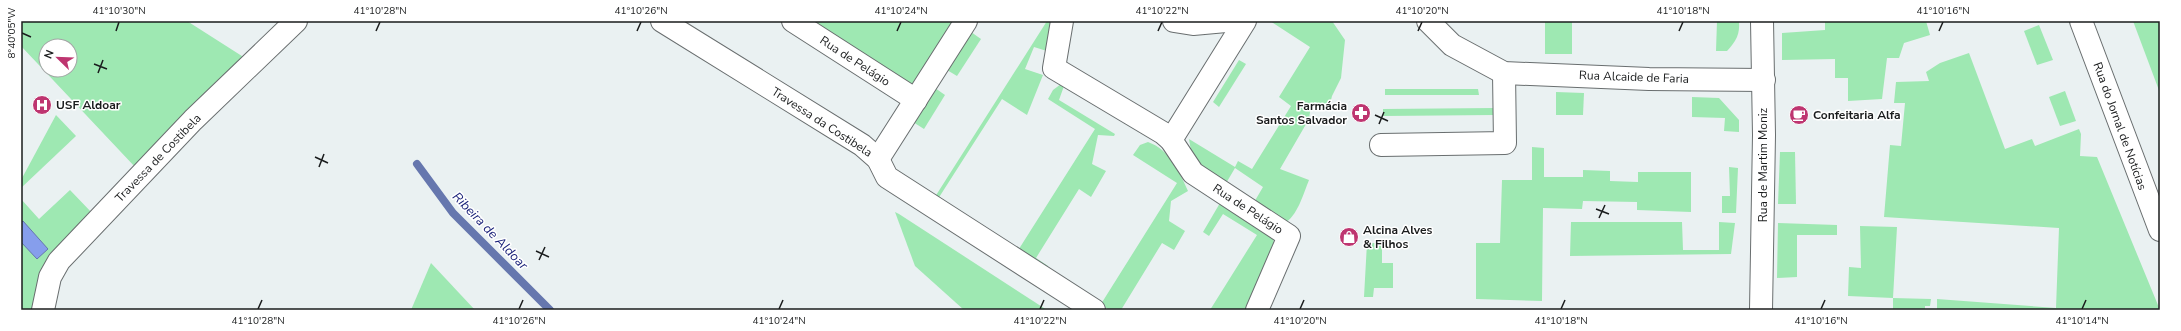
<svg xmlns="http://www.w3.org/2000/svg" width="2181" height="331" viewBox="0 0 2181 331" font-family="'Nunito Sans',sans-serif">
<style>
.green{fill:#9ee8b2;fill-rule:evenodd}
.water{fill:#869eec;stroke:#6677ae}
.lines{fill:none;stroke-linecap:round;stroke-linejoin:round}
.stream{stroke:#6677ae;stroke-width:8}
.minor-casing{stroke:#696e6f;stroke-width:24}
.minor{stroke:#fff;stroke-width:22}
.ticks{fill:none;stroke:#1a1c1d;stroke-width:1.5}
.labels{text-anchor:middle;dominant-baseline:central;stroke-width:3;stroke-linejoin:round;paint-order:stroke}
.street-label{font-size:12px;fill:#1a1c1d;stroke:#fff}
.poi-label{font-size:12px;font-weight:bold;fill:#1a1c1d;stroke:#fff;text-anchor:start}
.water-label{font-size:13px;font-style:italic;fill:#182078;stroke:#fff}
.neatline{fill:none;stroke:#1a1c1d;stroke-width:1.5}
.ticks-label{font-size:10px;text-anchor:middle;fill:#1a1c1d}
</style>
<rect width="100%" height="100%" fill="#eaf1f2"/>
<g class="green">
<path d="M 21,21 L 187,21 L 245,58 L 136,168 L 21,46 ZM 46,46 L 70,46 L 70,70 L 46,70 Z"/>
<path d="M 806,21 L 959,21 L 912,87 Z"/>
<path d="M 1047,21 L 1054,21 L 1050,52 L 1034,47 L 1025,69 L 1043,75 L 1027,115 L 1002,99 L 936,202 L 933,200 Z"/>
<path d="M 1270,21 L 1332,21 L 1345,40 L 1341,78 L 1332,96 L 1329,108 L 1311,105 L 1309,119 L 1280,169 L 1309,180 C 1304,192 1297,218 1284,223 L 1253,204 L 1263,187 L 1235,168 L 1225,185 L 1210,178 L 1191,151 L 1189,139 L 1235,167 L 1238,161 L 1252,169 L 1291,106 L 1279,97 L 1310,47 Z"/>
<rect x="1545" y="21" width="27" height="33"/>
<path d="M 1717,21 L 1739,21 C 1740,35 1736,41 1727,51 L 1716,51 Z"/>
<path d="M 1825,21 L 1926,21 L 1930,35 L 1904,43 L 1899,58 L 1887,58 L 1882,99 L 1848,101 L 1848,78 L 1835,78 L 1835,59 L 1782,60 L 1782,33 L 1825,30 Z"/>
<path d="M 2133,21 L 2160,21 L 2160,93 Z"/>
<path d="M 2039,25 L 2053,60 L 2037,65 L 2024,31 Z"/>
<path d="M 971,32 L 981,39 L 957,76 L 947,70 Z"/>
<path d="M 1969,53 L 2005,149 L 2032,139 L 2035,146 L 2079,129 L 2081,134 L 2080,156 L 2097,157 L 2160,310 L 1937,310 L 1937,299 L 2056,308 L 2059,228 L 1884,217 L 1890,145 L 1901,146 L 1905,103 L 1894,103 L 1896,82 L 1929,81 L 1926,72 L 1940,63 Z"/>
<path d="M 1239,60 L 1246,64 L 1219,107 L 1213,102 Z"/>
<path d="M 1061,84 L 1064,86 L 1059,100 L 1115,134 L 1114,136 L 1098,135 L 1092,164 L 1106,171 L 1091,197 L 1079,189 L 1036,258 L 1048,266 L 1045,270 L 1017,252 L 1095,129 L 1048,99 L 1053,90 Z"/>
<path d="M 935,88 L 945,95 L 924,129 L 913,122 Z"/>
<path d="M 1385,89 L 1478,89 L 1479,95 L 1385,95 Z"/>
<path d="M 2065,91 L 2076,121 L 2060,126 L 2049,97 Z"/>
<path d="M 1556,92 L 1584,93 L 1583,115 L 1556,115 Z"/>
<path d="M 1692,97 L 1719,98 L 1739,120 L 1739,132 L 1724,131 L 1725,118 L 1692,117 Z"/>
<path d="M 1494,108 L 1494,115 L 1383,116 L 1383,109 Z"/>
<path d="M 56,115 L 76,136 L 21,188 L 21,180 Z"/>
<path d="M 1148,142 C 1170,150 1179,171 1188,191 L 1171,201 L 1169,221 L 1185,231 L 1174,250 L 1162,243 L 1121,310 L 1109,310 L 1101,304 L 1177,183 L 1133,155 L 1140,145 Z"/>
<path d="M 1532,147 L 1544,148 L 1544,177 L 1583,177 L 1583,170 L 1610,171 L 1610,181 L 1638,182 L 1638,172 L 1691,172 L 1691,212 L 1637,210 L 1637,202 L 1583,201 L 1582,209 L 1543,208 L 1542,301 L 1476,299 L 1476,243 L 1500,243 L 1502,180 L 1532,180 Z"/>
<path d="M 1780,152 L 1795,152 L 1796,204 L 1778,204 Z"/>
<path d="M 1729,167 L 1738,168 L 1736,213 L 1722,213 L 1722,196 L 1730,196 Z"/>
<path d="M 70,190 L 93,214 L 37,310 L 21,310 L 21,199 L 39,219 Z"/>
<path d="M 1220,203 L 1273,237 L 1275,249 L 1248,310 L 1210,310 L 1257,235 L 1223,214 L 1209,236 L 1203,232 Z"/>
<path d="M 895,212 L 899,214 L 1047,310 L 964,310 L 915,266 Z"/>
<path d="M 1571,222 L 1682,222 L 1683,250 L 1719,250 L 1719,222 L 1735,223 L 1731,254 L 1570,256 Z"/>
<path d="M 1778,223 L 1837,225 L 1837,235 L 1797,235 L 1797,277 L 1777,278 Z"/>
<path d="M 1860,226 L 1897,227 L 1893,298 L 1931,299 L 1930,306 L 1925,306 L 1925,310 L 1893,310 L 1893,298 L 1848,296 L 1849,267 L 1861,268 Z"/>
<path d="M 1367,243 L 1382,243 L 1382,263 L 1393,263 L 1393,288 L 1374,288 L 1373,297 L 1364,297 Z"/>
<path d="M 431,263 L 475,310 L 411,310 Z"/>
</g>
<path class="water" d="M 23,221 L 48,249 L 37,259 L 21,242 L 21,223 Z"/>
<g class="lines">
<path class="stream" d="M 417,164 L 453,213 L 550,310"/>
<defs>
<g id="minor">
<path d="M 662,21 L 862,145 L 878,159 L 887,177 L 1094,310"/>
<path d="M 793,21 L 916,100"/>
<path d="M 1062,21 L 1054,68 L 1163,133 L 1171,140 L 1193,173 L 1289,236 L 1257,310"/>
<path d="M 1174,21 L 1193,24 L 1226,21"/>
<path d="M 1428,21 L 1452,45 L 1504,73 L 1649,79 L 1764,80"/>
<path d="M 2081,21 L 2160,230"/>
<path d="M 1171,140 L 1245,21"/>
<path d="M 1381,145 L 1505,143 L 1504,73"/>
<path d="M 878,159 L 966,21"/>
<path d="M 43,310 L 50,277 L 59,261 L 193,120 L 296,21"/>
<path d="M 1761,310 L 1764,135 L 1762,21"/>
</g>
</defs>
<use href="#minor" class="minor-casing"/>
<use href="#minor" class="minor"/>
</g>
<path class="ticks" d="M 116,31 L 119,22M 376,31 L 380,22M 637,31 L 641,22M 897,31 L 901,22M 1158,31 L 1162,22M 1418,31 L 1422,22M 1679,31 L 1683,22M 1939,31 L 1943,22M 22,33 L 31,37M 94,64 L 107,69M 98,73 L 103,60M 1375,115 L 1388,121M 1379,124 L 1384,112M 315,157 L 328,163M 319,167 L 324,154M 1596,209 L 1609,214M 1599,218 L 1605,205M 536,251 L 549,257M 539,260 L 545,247M 258,309 L 262,300M 519,309 L 523,300M 779,309 L 783,300M 1040,309 L 1044,300M 1300,309 L 1304,300M 1561,309 L 1565,300M 1821,309 L 1825,300M 2082,309 L 2086,300"/>
<defs>
<symbol id="hospital-disc" viewBox="-11 -11 22 22"><circle r="9.5" fill="#be3570" stroke="#fff"/><path d="M-5-5h3v3.5h4V-5h3V5h-3V1.5h-4V5h-3Z" fill="#fff"/></symbol>
<symbol id="pharmacy-disc" viewBox="-11 -11 22 22"><circle r="9.5" fill="#be3570" stroke="#fff"/><path d="M-2-6h4v4h4v4h-4v4h-4v-4h-4v-4h4Z" fill="#fff"/></symbol>
<symbol id="cafe-disc" viewBox="-11 -11 22 22"><circle r="9.5" fill="#be3570" stroke="#fff"/><path d="M-5.5-4.5H6V0H3Q3 3.5 0 3.5H-2.5Q-5.5 3.5-5.5 0ZM3-3.2v2h1.7v-2ZM-6 4.5H4V6H-6Z" fill="#fff"/></symbol>
<symbol id="shop-disc" viewBox="-11 -11 22 22"><circle r="9.5" fill="#be3570" stroke="#fff"/><path d="M-5-2.5h2.3a2.7 3.5 0 0 1 5.4 0H5L5.5 6h-11ZM-1.5-2.5h3a1.5 2.3 0 0 0-3 0Z" fill="#fff"/></symbol>
</defs>
<g fill-rule="evenodd">
<use href="#hospital-disc" x="31" y="94" width="22" height="22"/>
<use href="#pharmacy-disc" x="1350" y="102" width="22" height="22"/>
<use href="#cafe-disc" x="1788" y="104" width="22" height="22"/>
<use href="#shop-disc" x="1338" y="226" width="22" height="22"/>
</g>
<g class="labels">
<g class="street-label">
<text transform="translate(855 61) rotate(33)">Rua de Pelágio</text>
<text transform="translate(1634 77) rotate(2)">Rua Alcaide de Faria</text>
<text transform="translate(822 122) rotate(33)">Travessa da Costibela</text>
<text transform="translate(2120 126) rotate(70)">Rua do Jornal de Notícias</text>
<text transform="translate(158 158) rotate(-46)">Travessa de Costibela</text>
<text transform="translate(1763 165) rotate(-90)">Rua de Martim Moniz</text>
<text transform="translate(1248 209) rotate(33)">Rua de Pelágio</text>
</g>
<g class="poi-label">
<text x="56" y="105">USF Aldoar</text>
<text x="1347" y="106" text-anchor="end">Farmácia<tspan x="1347" dy="14">Santos Salvador</tspan></text>
<text x="1813" y="115">Confeitaria Alfa</text>
<text x="1363" y="230">Alcina Alves<tspan x="1363" dy="14">&amp; Filhos</tspan></text>
</g>
<g class="water-label">
<text transform="translate(490 231) rotate(46)">Ribeira de Aldoar</text>
</g>
</g>
<rect width="2181" height="331" fill="none" stroke="#ffffff" stroke-width="44"/>
<g transform="translate(58 58) rotate(293)"><circle r="19" fill="#ffffff" stroke="#a3a4a5"/>
<path d="M0-3L7 15L0 10L-7 15Z" fill="#be3570"/>
<text y="-6" font-size="11" font-weight="bold" text-anchor="middle" fill="#1a1c1d">N</text>
</g>
<rect x="22" y="22" width="2137" height="287" class="neatline"/>
<g class="ticks-label">
<text x="119" y="14">41°10'30"N</text>
<text x="380" y="14">41°10'28"N</text>
<text x="641" y="14">41°10'26"N</text>
<text x="901" y="14">41°10'24"N</text>
<text x="1162" y="14">41°10'22"N</text>
<text x="1422" y="14">41°10'20"N</text>
<text x="1683" y="14">41°10'18"N</text>
<text x="1943" y="14">41°10'16"N</text>
<text transform="translate(11 33) rotate(-90)" y="4">8°40'05"W</text>
<text x="258" y="324">41°10'28"N</text>
<text x="519" y="324">41°10'26"N</text>
<text x="779" y="324">41°10'24"N</text>
<text x="1040" y="324">41°10'22"N</text>
<text x="1300" y="324">41°10'20"N</text>
<text x="1561" y="324">41°10'18"N</text>
<text x="1821" y="324">41°10'16"N</text>
<text x="2082" y="324">41°10'14"N</text>
</g>
</svg>
